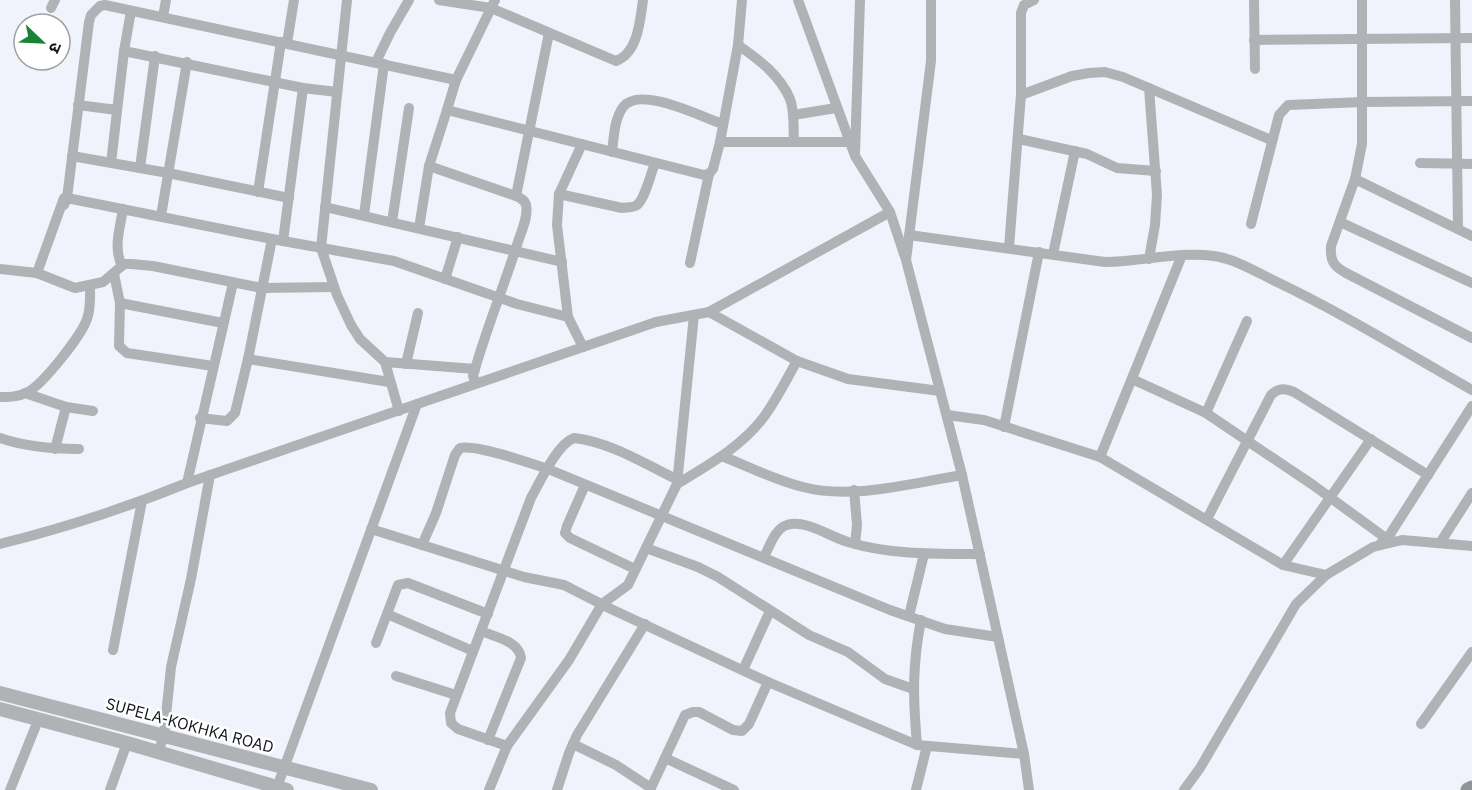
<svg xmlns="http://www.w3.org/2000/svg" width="1472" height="790" viewBox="0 0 1472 790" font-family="'IBM Plex Sans','Noto Sans Devanagari',sans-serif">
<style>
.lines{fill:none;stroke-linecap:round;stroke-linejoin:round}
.minor{stroke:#afb3b5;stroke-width:10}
.tertiary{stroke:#afb3b5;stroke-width:14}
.secondary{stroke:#8e9497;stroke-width:15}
.labels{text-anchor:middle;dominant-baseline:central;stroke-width:5;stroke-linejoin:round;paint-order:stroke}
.street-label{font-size:16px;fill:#131417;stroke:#fff}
</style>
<rect width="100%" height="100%" fill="#f0f3fc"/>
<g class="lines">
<g class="minor">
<path d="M 347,0 L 321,248 L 337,295 L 351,325 L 360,339 L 385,362 L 399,411"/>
<path d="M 439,0 L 491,8 L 616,61 C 638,53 640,21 643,0"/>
<path d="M 495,0 L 456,80 L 447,110 L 704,175 L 709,174 L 713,169 L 720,142 L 738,45 L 742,0"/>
<path d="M 798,0 L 855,156 L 890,212 L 905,257"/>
<path d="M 931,0 L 931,61 L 906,260 L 962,475 L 1024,754 L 1029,790"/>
<path d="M 1254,0 L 1255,69"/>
<path d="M 1362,0 L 1362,144 L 1355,179 L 1331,246 C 1330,260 1333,266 1346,273 L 1472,338"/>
<path d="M 1455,0 L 1458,229"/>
<path d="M 51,8 L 55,0"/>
<path d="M 163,17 L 166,0"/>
<path d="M 1254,40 L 1472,38"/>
<path d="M 287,43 L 294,0"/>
<path d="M 738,45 C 758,59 780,75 790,99 C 795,112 793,128 794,142"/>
<path d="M 124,51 L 303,88 L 337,92"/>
<path d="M 376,62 L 390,33 L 409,0"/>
<path d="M 1149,88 L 1157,195 L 1155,225 L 1149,259"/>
<path d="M 1021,95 L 1072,76 L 1089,73 L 1105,72 L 1123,77 L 1271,140"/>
<path d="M 78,105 L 117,110"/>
<path d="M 793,115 L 836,108"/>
<path d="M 1019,139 L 1087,154 L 1117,168 L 1156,171"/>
<path d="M 720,142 L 849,142"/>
<path d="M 582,144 L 559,194 L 557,225 L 568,317 L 583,347"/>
<path d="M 612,152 C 614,137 614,120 623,107 C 640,85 701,117 723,124"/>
<path d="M 855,153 L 860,0"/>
<path d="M 72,156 L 168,173 L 289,198"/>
<path d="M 111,163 L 124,51 L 131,11"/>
<path d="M 1420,163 L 1472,164"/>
<path d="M 429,166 L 516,196 C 520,198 525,200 526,205 C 529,217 520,234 517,245 C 503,289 485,332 473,376 L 476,383"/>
<path d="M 140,168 L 155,56"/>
<path d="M 1355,179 L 1472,236"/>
<path d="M 258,192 L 281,42"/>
<path d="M 559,194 L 622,208 C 626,207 633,208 637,205 C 645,199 651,173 655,163"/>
<path d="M 516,196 L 549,33"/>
<path d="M 67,198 L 272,239 L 394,261 L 517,304 L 568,317"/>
<path d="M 64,205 L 67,198 L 89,22 L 91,15 L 100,6 L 105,5 L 456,80"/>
<path d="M 325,207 L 562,262"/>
<path d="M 364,215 L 384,64"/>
<path d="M 161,216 L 187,62"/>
<path d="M 392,222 L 409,108"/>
<path d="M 1340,222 L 1472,283"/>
<path d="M 1251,224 L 1279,115 L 1288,105 L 1363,102 L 1472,101"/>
<path d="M 419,228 L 429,166 L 447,110"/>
<path d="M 909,235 L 1105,262 C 1141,262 1178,251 1214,256 C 1236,259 1256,272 1277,282 C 1344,314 1407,353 1472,390"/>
<path d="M 283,241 L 303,88"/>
<path d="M 1009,247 L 1021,95 L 1021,13 L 1024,5 L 1034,0"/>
<path d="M 1053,254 L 1075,151"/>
<path d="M 690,263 L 709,174"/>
<path d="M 122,266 C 113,247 120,229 123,209"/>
<path d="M 0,269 L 37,273 L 64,198"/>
<path d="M 37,273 L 75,288 L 103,282 L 124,264 L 131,264 L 153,266 L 262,288 L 334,287"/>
<path d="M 114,274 L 120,303 L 119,346 L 127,353 L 213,366"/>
<path d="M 445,279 L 458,237"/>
<path d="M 120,303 L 223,323"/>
<path d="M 709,312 L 797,361 L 848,379 L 940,391"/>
<path d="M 248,359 L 389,382"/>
<path d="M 385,362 L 475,369"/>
<path d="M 406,364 L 418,313"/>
<path d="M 1132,379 L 1206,413 L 1313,485 L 1387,539"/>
<path d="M 25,393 L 66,407 L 93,411"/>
<path d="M 0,397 C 10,397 18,397 28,392 C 44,383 81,336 87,319 C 91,308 90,297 90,286"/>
<path d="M 1206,413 L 1247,321"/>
<path d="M 947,415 L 984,420 L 1100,457 L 1283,565 L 1326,575"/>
<path d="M 200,418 L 227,421 L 235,413 L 248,359 L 272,239"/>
<path d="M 1004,427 L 1039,252"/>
<path d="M 0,438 C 26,447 51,449 79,449"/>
<path d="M 55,449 L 66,407"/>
<path d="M 722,456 C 749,467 775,480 803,487 C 852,500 913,483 962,475"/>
<path d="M 1100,457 L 1182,255"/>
<path d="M 187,483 L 233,283"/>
<path d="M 677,484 C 708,465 741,447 763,418 C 776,401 786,380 797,361"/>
<path d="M 585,485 L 567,526 L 565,533 L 570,538 L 635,569"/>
<path d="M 854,490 L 857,525 L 855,544"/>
<path d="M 1207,519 L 1271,395 C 1278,388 1284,388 1294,392 L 1428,475"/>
<path d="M 371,529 L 524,577 L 564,585 L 611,609 L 768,682 L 917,745 L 1024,754"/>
<path d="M 1381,543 L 1387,539 L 1472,406"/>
<path d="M 1440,543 L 1472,493"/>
<path d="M 0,544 C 64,528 126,508 187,483 L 656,322 L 709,312 L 890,212"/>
<path d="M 422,545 L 436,513 L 455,455 L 460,448 C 476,444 530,463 548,469 L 890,610 L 945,629 L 998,637"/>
<path d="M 646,548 L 698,567 L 718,577 L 809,635 L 848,652 L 885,679 L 913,689"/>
<path d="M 764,557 C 769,548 775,528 787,525 C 806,519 830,537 848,542 C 891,555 935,554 980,554"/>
<path d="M 1283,565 L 1371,439"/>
<path d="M 387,614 L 473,651"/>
<path d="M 909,616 L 924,554"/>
<path d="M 481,631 C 495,637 519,641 521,658 L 488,740"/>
<path d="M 376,643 L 398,585 L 408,583 L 488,614"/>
<path d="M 113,650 L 142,501"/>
<path d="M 743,670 L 770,611"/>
<path d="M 396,676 L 456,695"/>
<path d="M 1421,724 L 1472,652"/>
<path d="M 573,744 L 616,765 L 651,788"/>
<path d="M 917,745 C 913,698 912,667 921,620"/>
<path d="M 507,746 L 458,729 L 451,723 L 450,713 L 531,498 C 540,482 557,444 574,438 C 610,442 645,464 678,480"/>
<path d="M 158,753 L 164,735 L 171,667 L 191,579 L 210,475"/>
<path d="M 665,758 L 734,790"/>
<path d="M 10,790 L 39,718"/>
<path d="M 110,790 L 127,743"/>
<path d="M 276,790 L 417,404"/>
<path d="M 489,790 L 507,746 L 569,660 L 602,604 L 628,585 L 677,484 L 694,315"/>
<path d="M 557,790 L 569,753 L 577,735 L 645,624"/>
<path d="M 650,790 L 685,715 L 693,712 L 699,712 L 733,730 L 742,731 L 749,724 L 768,682"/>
<path d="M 916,790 L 927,746"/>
<path d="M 1184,790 L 1200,768 L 1296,604 L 1326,575 L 1373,547 L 1402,540 L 1472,546"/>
</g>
<g class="tertiary">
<path d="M 0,693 L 371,790"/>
<path d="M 0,709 L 127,743 L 287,790"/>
</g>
<path class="secondary" d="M 1468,790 L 1472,788"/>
</g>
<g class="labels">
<g class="street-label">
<text transform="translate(190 725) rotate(15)">SUPELA-KOKHKA ROAD</text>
</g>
</g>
<g transform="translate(42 42) rotate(113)"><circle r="28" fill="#ffffff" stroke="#a1a1a2" stroke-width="1.5"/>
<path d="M0-4.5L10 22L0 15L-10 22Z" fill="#1b8338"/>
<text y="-9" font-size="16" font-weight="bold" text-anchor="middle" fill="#131417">उ</text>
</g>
</svg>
